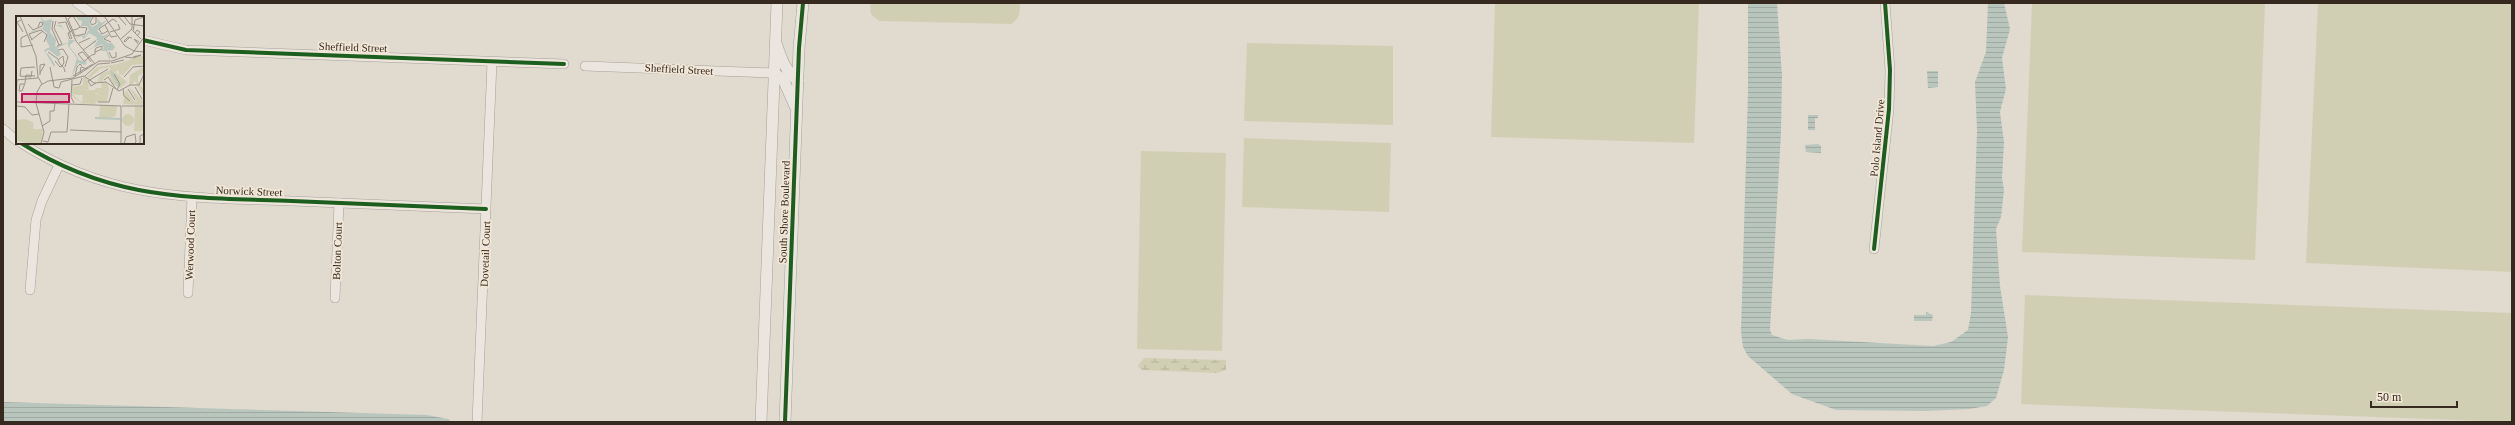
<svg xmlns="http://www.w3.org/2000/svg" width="2515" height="425" viewBox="0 0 2515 425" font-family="Georgia,serif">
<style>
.wetland{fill:url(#wetland-marsh)}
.pitch{fill:#d1cfb3}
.water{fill:url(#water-rules)}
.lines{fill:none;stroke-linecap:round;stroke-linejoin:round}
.minor-casing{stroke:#a7a097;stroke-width:10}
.tertiary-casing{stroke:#a7a097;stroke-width:12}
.minor{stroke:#eae6df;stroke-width:9}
.tertiary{stroke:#eae6df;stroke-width:11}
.cycleway-casing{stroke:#f2e7d6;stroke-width:6}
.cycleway{stroke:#1b5e20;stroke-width:4}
.labels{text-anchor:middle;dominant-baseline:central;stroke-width:3.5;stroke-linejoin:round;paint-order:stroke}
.street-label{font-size:11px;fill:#352920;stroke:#f2e7d6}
.inset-river{fill:none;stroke:#b9c6bd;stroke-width:2}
.inset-road{fill:none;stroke:#9c9389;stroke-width:1}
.view{fill:#c2185b;fill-opacity:0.15;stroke:#c2185b;stroke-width:2}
.inset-edge{fill:none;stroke:#352920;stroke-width:2}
</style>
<defs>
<pattern id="wetland-marsh" width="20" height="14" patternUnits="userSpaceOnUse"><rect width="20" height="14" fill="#d1cfb3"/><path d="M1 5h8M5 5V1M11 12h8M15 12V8" fill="none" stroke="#b4b29a"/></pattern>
<pattern id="water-rules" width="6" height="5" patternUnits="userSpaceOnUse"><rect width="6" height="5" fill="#b9c6bd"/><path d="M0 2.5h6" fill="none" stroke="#a0aaa2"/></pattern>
</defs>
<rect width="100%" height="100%" fill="#e1dacf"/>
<path class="wetland" d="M 1144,358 L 1226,360 L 1226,370 L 1216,373 L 1142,370 L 1138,366 Z"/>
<g class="pitch">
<path d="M 871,3 L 1020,3 C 1020,13 1020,18 1011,24 L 880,21 C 871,16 869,13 871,3 Z"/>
<path d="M 1495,3 L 1699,3 L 1694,143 L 1491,137 Z"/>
<path d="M 2032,3 L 2265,3 L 2255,260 L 2022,252 Z"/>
<path d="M 2318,3 L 2512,3 L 2512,272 L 2306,263 Z"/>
<path d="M 1247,43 L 1393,46 L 1393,125 L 1244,121 Z"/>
<path d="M 1244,138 L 1391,143 L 1389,212 L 1242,207 Z"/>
<path d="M 1141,151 L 1226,153 L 1222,351 L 1137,349 Z"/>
<path d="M 2025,295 L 2512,313 L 2512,422 L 2021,404 Z"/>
</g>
<g class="water">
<path d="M 1748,3 L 1777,3 L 1782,76 L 1781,133 L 1770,330 L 1772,335 L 1788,340 L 1808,339 L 1933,346 L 1951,342 L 1968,330 L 1971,313 L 1977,131 L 1975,82 L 1986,52 L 1988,3 L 2004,3 L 2010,29 L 2002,58 L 2006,89 L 2000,112 L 2004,142 L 2002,178 L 2004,190 L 2001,217 L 1996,229 L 2000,286 L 2008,337 L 2004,370 L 1996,398 L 1987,406 L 1969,409 L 1925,411 L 1836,410 L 1792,394 L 1748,356 L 1743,347 L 1741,331 L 1748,92 Z"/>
<path d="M 1927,71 L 1938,71 L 1938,87 L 1928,88 Z"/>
<path d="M 1808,115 L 1818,115 L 1818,118 L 1815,118 L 1815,130 L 1808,130 Z"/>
<path d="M 1818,144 L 1821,146 L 1821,153 L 1806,152 L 1805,145 Z"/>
<path d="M 1926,312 L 1933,315 L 1932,321 L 1914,321 L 1914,315 L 1926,315 Z"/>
<path d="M 3,402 L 427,415 L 448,419 L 452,422 L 3,422 Z"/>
</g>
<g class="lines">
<defs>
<g id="minor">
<path d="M 77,3 L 97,17"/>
<path d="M 143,40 L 186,50 L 564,64"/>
<path d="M 585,66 L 773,73"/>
<path d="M 3,129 L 17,141"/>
<path d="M 21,143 C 113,201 188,197 292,201 C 357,204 422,206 486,209"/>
<path d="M 1874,249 L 1889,109 L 1890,70 L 1885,3"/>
<path d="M 30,290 L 36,220 L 42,201 L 59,165"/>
<path d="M 188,293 L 192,197"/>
<path d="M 335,298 L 339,203"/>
<path d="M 477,422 L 492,62"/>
</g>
<g id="tertiary">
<path d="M 776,43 C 781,58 785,71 798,81"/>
<path d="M 773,73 L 783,79 L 795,106"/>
<path d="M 761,422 L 777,3"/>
<path d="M 785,422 L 799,48 L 803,3"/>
</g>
</defs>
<use href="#minor" class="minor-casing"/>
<use href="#tertiary" class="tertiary-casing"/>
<use href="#minor" class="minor"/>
<use href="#tertiary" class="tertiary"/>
<defs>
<g id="cycleway">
<path d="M 143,40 L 186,50 L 564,64"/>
<path d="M 21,143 C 113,201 188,197 292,201 C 357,204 422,206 486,209"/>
<path d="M 1874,249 L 1889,109 L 1890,70 L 1885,3"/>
<path d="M 785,422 L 799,48 L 803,3"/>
</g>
</defs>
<use href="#cycleway" class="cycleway-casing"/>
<use href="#cycleway" class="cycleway"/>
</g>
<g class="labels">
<g class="street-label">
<text transform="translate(353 47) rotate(2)">Sheffield Street</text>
<text transform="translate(679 69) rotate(3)">Sheffield Street</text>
<text transform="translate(1877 138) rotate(-85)">Polo Island Drive</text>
<text transform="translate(249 191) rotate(2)">Norwick Street</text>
<text transform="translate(784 212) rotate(-88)">South Shore Boulevard</text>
<text transform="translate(190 245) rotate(-88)">Werwood Court</text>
<text transform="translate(337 251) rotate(-88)">Bolton Court</text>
<text transform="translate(485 254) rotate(-88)">Dovetail Court</text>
</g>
</g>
<g transform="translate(16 16)">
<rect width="128" height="128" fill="#e1dacf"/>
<path d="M 84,89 L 101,90 L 100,99 L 96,102 L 83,102 Z" fill="#d1cfb3"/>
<path d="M 55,73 L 66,73 L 83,79 L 79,88 L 66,87 L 67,79 L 60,79 L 55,77 ZM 9,103 L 17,106 L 18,128 L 0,125 L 0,104 Z" fill="#d1cfb3"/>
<path d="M 80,72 L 90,72 L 88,83 L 81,77 L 77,78 L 71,75 L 66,77 L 62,75 L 79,74 ZM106 104a6 6 0 1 1 12 0a6 6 0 1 1-12 0Z" fill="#d1cfb3"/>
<path d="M 128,39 L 128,67 L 126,66 L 127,57 L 122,60 L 122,66 L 128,74 L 128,81 L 119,65 L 113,71 L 128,86 L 128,89 L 107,88 L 110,74 L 118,85 L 121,85 L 113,71 L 114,59 L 127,51 L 127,48 L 116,49 L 107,59 L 103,58 L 103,54 L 99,56 L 111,66 L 104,72 L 97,68 L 92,58 L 88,62 L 86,66 L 91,66 L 93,72 L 91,85 L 66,88 L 55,79 L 55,71 L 67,69 L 67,61 L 71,61 L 81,51 L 102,48 ZM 94,51 L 94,54 L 85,58 L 81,65 L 85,67 L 86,72 L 90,72 L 88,83 L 83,79 L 79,88 L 66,87 L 55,77 L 59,73 L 73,74 L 71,61 L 74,62 L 84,53 ZM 119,90 L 126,90 L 128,115 L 118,115 Z" fill="#d1cfb3" fill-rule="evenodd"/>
<path d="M 17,113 L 27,113 L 25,128 L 17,127 Z" fill="#d1cfb3"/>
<path d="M 24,0 L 28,5 L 36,3 L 34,16 L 40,24 L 39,31 L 53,26 L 47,12 L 40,9 L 45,9 L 53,24 L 59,24 L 53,30 L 60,39 L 62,42 L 62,44 L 71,46 L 69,49 L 62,47 L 55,62 L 61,42 L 52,30 L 52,27 L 41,32 L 45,38 L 42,41 L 33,34 L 30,35 L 30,37 L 33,39 L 39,49 L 38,51 L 28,34 L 34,31 L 30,24 L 31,17 L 25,12 L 17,16 L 11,17 L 28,11 ZM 60,0 L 76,0 L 73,7 L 76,11 L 82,8 L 81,2 L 85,7 L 91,4 L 81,15 L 87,20 L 93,17 L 87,23 L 92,27 L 96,27 L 99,31 L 97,34 L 91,35 L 94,41 L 94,45 L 90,35 L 85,35 L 88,32 L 86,28 L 70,35 L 78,31 L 82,24 L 72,28 L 70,24 L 72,28 L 81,23 L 80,21 L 73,17 L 68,23 L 65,20 L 59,23 L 64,19 L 69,20 L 73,14 L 71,10 L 65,10 L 66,5 L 62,4 Z" fill="#b9c6bd"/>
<path class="inset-river" d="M 95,55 L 103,70M 79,102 L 104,103"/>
<path class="inset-road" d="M 4,0 L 20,40 L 22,61 L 26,68M 49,0 L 60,25 L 79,48M 56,0 L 52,3 L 59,20 L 69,18 L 71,12 L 64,11 L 57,0M 78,0 L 74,6 L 76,9 L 80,7 L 80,0M 88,0 L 109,30 L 118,35 L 128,36M 102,0 L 110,9M 108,0 L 114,8 L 128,10M 5,4 L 1,6 L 7,16M 37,5 L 36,13 L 43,29M 40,5 L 38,12 L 46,28 L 41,30M 42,7 L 50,6 L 52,12 L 54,16 L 54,18 L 56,22 L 54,23 L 52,17 L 54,16 L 55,15 L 57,14 L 58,14 L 61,13 L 64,11M 12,8 L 17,14 L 26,10 L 27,7 L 24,6 L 22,11M 89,9 L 95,21 L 101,20M 92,15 L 86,18 L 83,13 L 97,3 L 101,6M 94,16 L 104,13 L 102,8M 119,17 L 121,14 L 124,16 L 121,20M 11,19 L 5,22 L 5,31 L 17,29M 93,19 L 88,23 L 95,26M 113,22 L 109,26 L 108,25 L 112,21 L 116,22M 105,23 L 116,13 L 116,0M 125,23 L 117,15 L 119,4 L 128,1M 15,24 L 27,15M 16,24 L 13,18 L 25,14 L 31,19 L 28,26M 63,27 L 74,22M 122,28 L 118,23 L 123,26M 42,34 L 47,33 L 52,41 L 49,51M 67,34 L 80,25M 32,36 L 42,43M 93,36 L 96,42 L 100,41 L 100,36M 109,41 L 118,42 L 125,39 L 117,41M 39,45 L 44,51 L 46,50 L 47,49 L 47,48 L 48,47 L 47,40 L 42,44 L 44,48 L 48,52 L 49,56M 75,46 L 72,42 L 67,36 L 66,36 L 62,38 L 68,45 L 69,45 L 73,41 L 76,39 L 79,38 L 79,34 L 80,32 L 86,30 L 86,33 L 79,36M 95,47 L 108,44M 34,51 L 37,66M 16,55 L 15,61 L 4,60 L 5,52 L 19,51M 64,57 L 65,51 L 71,53M 98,58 L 104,68 L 101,74M 24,59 L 24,49 L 29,48 L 24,57M 57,60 L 77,48M 59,60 L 61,51 L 64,48 L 66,50M 69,60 L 82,48 L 94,47M 108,61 L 117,51 L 128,50M 0,64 L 22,62M 56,64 L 55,81 L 58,87M 88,64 L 92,61 L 100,73M 37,65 L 38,71 L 43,72 L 45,66 L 68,60 L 78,67 L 90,66 L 103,75 L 114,69 L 123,69 L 128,58M 80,67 L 75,70 L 72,65 L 92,53M 8,68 L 4,68 L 3,75 L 6,75 L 9,67 L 10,59 L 19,60M 56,69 L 64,68 L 66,62M 119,71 L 126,83M 107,73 L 108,80 L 114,85M 112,73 L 119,84M 0,86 L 105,90M 0,86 L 1,64M 82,86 L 93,86 L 97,72M 1,90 L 9,91 L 16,99 L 23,98M 105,90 L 105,128M 106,90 L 128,90M 26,110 L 34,105 L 34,95 L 38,95 L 39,87M 54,114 L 105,116M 27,125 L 32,126 L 35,116 L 51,116 L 53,88M 25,128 L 28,116 L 20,87 L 21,76 L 25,69 L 32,65 L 57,62 L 83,45 L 96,45 L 116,38 L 128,21M 108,128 L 110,121 L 119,118 L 120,126 L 118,128M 124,128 L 124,120 L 128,118"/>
<path class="view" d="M 6,78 L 53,78 L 53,86 L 6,86 Z"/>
<rect width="128" height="128" class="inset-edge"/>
</g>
<rect width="2515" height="425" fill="none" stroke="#352920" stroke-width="8"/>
<path d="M2371 401v6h86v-6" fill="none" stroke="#352920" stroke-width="2"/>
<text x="2377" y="401" font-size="12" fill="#352920" stroke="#f2e7d6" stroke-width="3" paint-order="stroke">50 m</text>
</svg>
